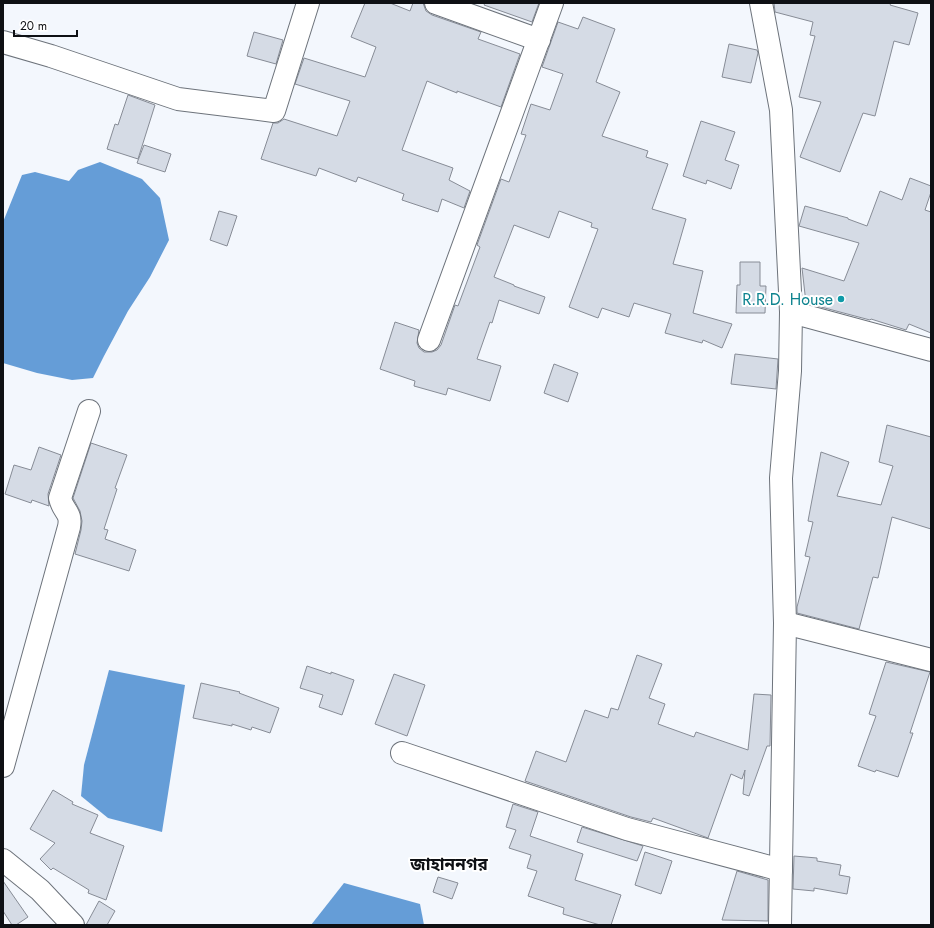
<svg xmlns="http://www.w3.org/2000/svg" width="934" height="928" viewBox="0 0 934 928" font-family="Jost,'Noto Sans Bengali',sans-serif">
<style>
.water{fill:#659dd7}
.building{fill:#d5dbe5;stroke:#878c96}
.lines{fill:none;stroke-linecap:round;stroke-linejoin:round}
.minor-casing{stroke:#6d737b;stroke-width:24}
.minor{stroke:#fff;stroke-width:22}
.culture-dot{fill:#0f9aa8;stroke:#fff;stroke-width:1.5}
.labels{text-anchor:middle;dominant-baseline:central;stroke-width:4;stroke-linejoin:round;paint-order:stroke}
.culture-label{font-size:16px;fill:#0d838f;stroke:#fff;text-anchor:end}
.neighbourhood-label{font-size:17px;font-weight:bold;fill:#0e1014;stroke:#fff}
</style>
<rect width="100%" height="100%" fill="#f3f7fd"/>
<g class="water">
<path d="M 100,162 L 142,179 L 160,198 L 169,240 L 150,277 L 128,311 L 104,356 L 93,378 L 72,380 L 37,373 L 3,363 L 3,222 L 22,175 L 35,172 L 69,181 L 78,170 Z"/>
<path d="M 109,670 L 185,685 L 162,832 L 108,818 L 81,796 L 84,765 Z"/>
<path d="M 344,883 L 420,904 L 424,925 L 311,925 Z"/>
</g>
<g class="building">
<path d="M 365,3 L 390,3 L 410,11 L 413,3 L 423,3 L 426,11 L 432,15 L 481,32 L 478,39 L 520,54 L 501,107 L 457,91 L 457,93 L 427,81 L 402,150 L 453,168 L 449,180 L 470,191 L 464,208 L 442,199 L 438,212 L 402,200 L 404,194 L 358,177 L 356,182 L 319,168 L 316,176 L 261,159 L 273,123 L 278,123 L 284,119 L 337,136 L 350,101 L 295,84 L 304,58 L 365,77 L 376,47 L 351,37 Z"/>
<path d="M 485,3 L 539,3 L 532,22 L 484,5 Z"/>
<path d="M 774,3 L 891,3 L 890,5 L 918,13 L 909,45 L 894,41 L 875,116 L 863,113 L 840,172 L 800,157 L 821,102 L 799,97 L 815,36 L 810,35 L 813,22 L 775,12 Z"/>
<path d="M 583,17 L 615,29 L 596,82 L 620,92 L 602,136 L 648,151 L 646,157 L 668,164 L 652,209 L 686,219 L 673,264 L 703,271 L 693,313 L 732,324 L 722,348 L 703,340 L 702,343 L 665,333 L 671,314 L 634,303 L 629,317 L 602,308 L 598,318 L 569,307 L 598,229 L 591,227 L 592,223 L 559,211 L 549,238 L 514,225 L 494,277 L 514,285 L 514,286 L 545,297 L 539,314 L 499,300 L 492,323 L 490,322 L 477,359 L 501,366 L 490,401 L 448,388 L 446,395 L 414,386 L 415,381 L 380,369 L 395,322 L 419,330 L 417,343 L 419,348 L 424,352 L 432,352 L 437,350 L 441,345 L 455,305 L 458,306 L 480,247 L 477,245 L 501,179 L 509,182 L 526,135 L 521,134 L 531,104 L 550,110 L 563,74 L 542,67 L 558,22 L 578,29 Z"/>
<path d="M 254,32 L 283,40 L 276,64 L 247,56 Z"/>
<path d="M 729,44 L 757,50 L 758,53 L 751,83 L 722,77 Z"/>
<path d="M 128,95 L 155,105 L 138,159 L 107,149 L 115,124 L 118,125 Z"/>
<path d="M 701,121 L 735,132 L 725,160 L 739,165 L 731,189 L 707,180 L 706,184 L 683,176 Z"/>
<path d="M 144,145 L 171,154 L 165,172 L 137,163 Z"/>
<path d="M 910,178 L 931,186 L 931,192 L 925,210 L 931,212 L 931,333 L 909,324 L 906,330 L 871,319 L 870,320 L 806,303 L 802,268 L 844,281 L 859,243 L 799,226 L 805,206 L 848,218 L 848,219 L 867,226 L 880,191 L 902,200 Z"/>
<path d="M 219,211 L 237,216 L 227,246 L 210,240 Z"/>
<path d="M 740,262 L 760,262 L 760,286 L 766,286 L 765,313 L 736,313 L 737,285 L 740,285 Z"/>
<path d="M 735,354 L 778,359 L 776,389 L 731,384 Z"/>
<path d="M 554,364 L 578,373 L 568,402 L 544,393 Z"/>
<path d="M 887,425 L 931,437 L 931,529 L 892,517 L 878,578 L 873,577 L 859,629 L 797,613 L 797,607 L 810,557 L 805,556 L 813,522 L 808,521 L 821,452 L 849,462 L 837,496 L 881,505 L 893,466 L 879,462 Z"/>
<path d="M 91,443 L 127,455 L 115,488 L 117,489 L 104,529 L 108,530 L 105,539 L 136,550 L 129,571 L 75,554 L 81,530 L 82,521 L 80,511 L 73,498 Z"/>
<path d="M 39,447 L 61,455 L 48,494 L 49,506 L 32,500 L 31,503 L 5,494 L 14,465 L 31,470 Z"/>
<path d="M 637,655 L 662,664 L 649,698 L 665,704 L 658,724 L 694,737 L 696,732 L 748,750 L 754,694 L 771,695 L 770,746 L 767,746 L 749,796 L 743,794 L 745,770 L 742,779 L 731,774 L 708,838 L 653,818 L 651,822 L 631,817 L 525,781 L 536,751 L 566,762 L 585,710 L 608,718 L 611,708 L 618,710 Z"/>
<path d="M 886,662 L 930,672 L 910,733 L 913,733 L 898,777 L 876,770 L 875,772 L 858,766 L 876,716 L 869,714 Z"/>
<path d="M 307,666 L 331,674 L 331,672 L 354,680 L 342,715 L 319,707 L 323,695 L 300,688 Z"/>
<path d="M 394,674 L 425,685 L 407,736 L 375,724 Z"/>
<path d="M 201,683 L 240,692 L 239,693 L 279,708 L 270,733 L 252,727 L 251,730 L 232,724 L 232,726 L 193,718 Z"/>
<path d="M 53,790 L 73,802 L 72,804 L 98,815 L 90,833 L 124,846 L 106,900 L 88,893 L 89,890 L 53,868 L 51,870 L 40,859 L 55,843 L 30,829 Z"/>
<path d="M 513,804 L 538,812 L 530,836 L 583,854 L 575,880 L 621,895 L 611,925 L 600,925 L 563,914 L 564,908 L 528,896 L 537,871 L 527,868 L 531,855 L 509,848 L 516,830 L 506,827 Z"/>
<path d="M 582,827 L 643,846 L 637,861 L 577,842 Z"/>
<path d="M 645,852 L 672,861 L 661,894 L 635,885 Z"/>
<path d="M 794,856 L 817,858 L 817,861 L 841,865 L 839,875 L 850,877 L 847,894 L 814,888 L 814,891 L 793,889 Z"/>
<path d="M 737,871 L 768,880 L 768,921 L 722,920 Z"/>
<path d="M 438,877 L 458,883 L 452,899 L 433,892 Z"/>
<path d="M 3,881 L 28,917 L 16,925 L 12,925 L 3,911 Z"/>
<path d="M 99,901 L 115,911 L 107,925 L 86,925 Z"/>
</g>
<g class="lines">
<defs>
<g id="minor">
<path d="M 436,3 L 539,40"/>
<path d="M 761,3 L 781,110 L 791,312 L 790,371 L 781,478 L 785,623 L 780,925"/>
<path d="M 3,42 L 51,56 L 178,99 L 274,111 L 308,3"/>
<path d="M 791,312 L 931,350"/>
<path d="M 429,340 L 552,3"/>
<path d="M 785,623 L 931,660"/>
<path d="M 402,753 L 627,829 L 781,870"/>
<path d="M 3,766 L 69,527 C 72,512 63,512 60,498 L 89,411"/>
<path d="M 3,860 L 40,890 L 73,925"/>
</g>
</defs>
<use href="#minor" class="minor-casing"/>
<use href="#minor" class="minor"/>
</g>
<circle class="culture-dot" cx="841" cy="299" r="4"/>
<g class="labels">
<g class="culture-label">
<text x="833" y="299">R.R.D. House</text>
</g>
<g class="neighbourhood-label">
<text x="449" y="864">জাহাননগর</text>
</g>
</g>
<rect width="934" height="928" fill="none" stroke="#0e1014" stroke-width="8"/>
<path d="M14 30v6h63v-6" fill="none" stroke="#0e1014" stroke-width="2"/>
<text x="20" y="30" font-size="12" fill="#0e1014" stroke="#ffffff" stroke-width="3" paint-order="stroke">20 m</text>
</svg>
